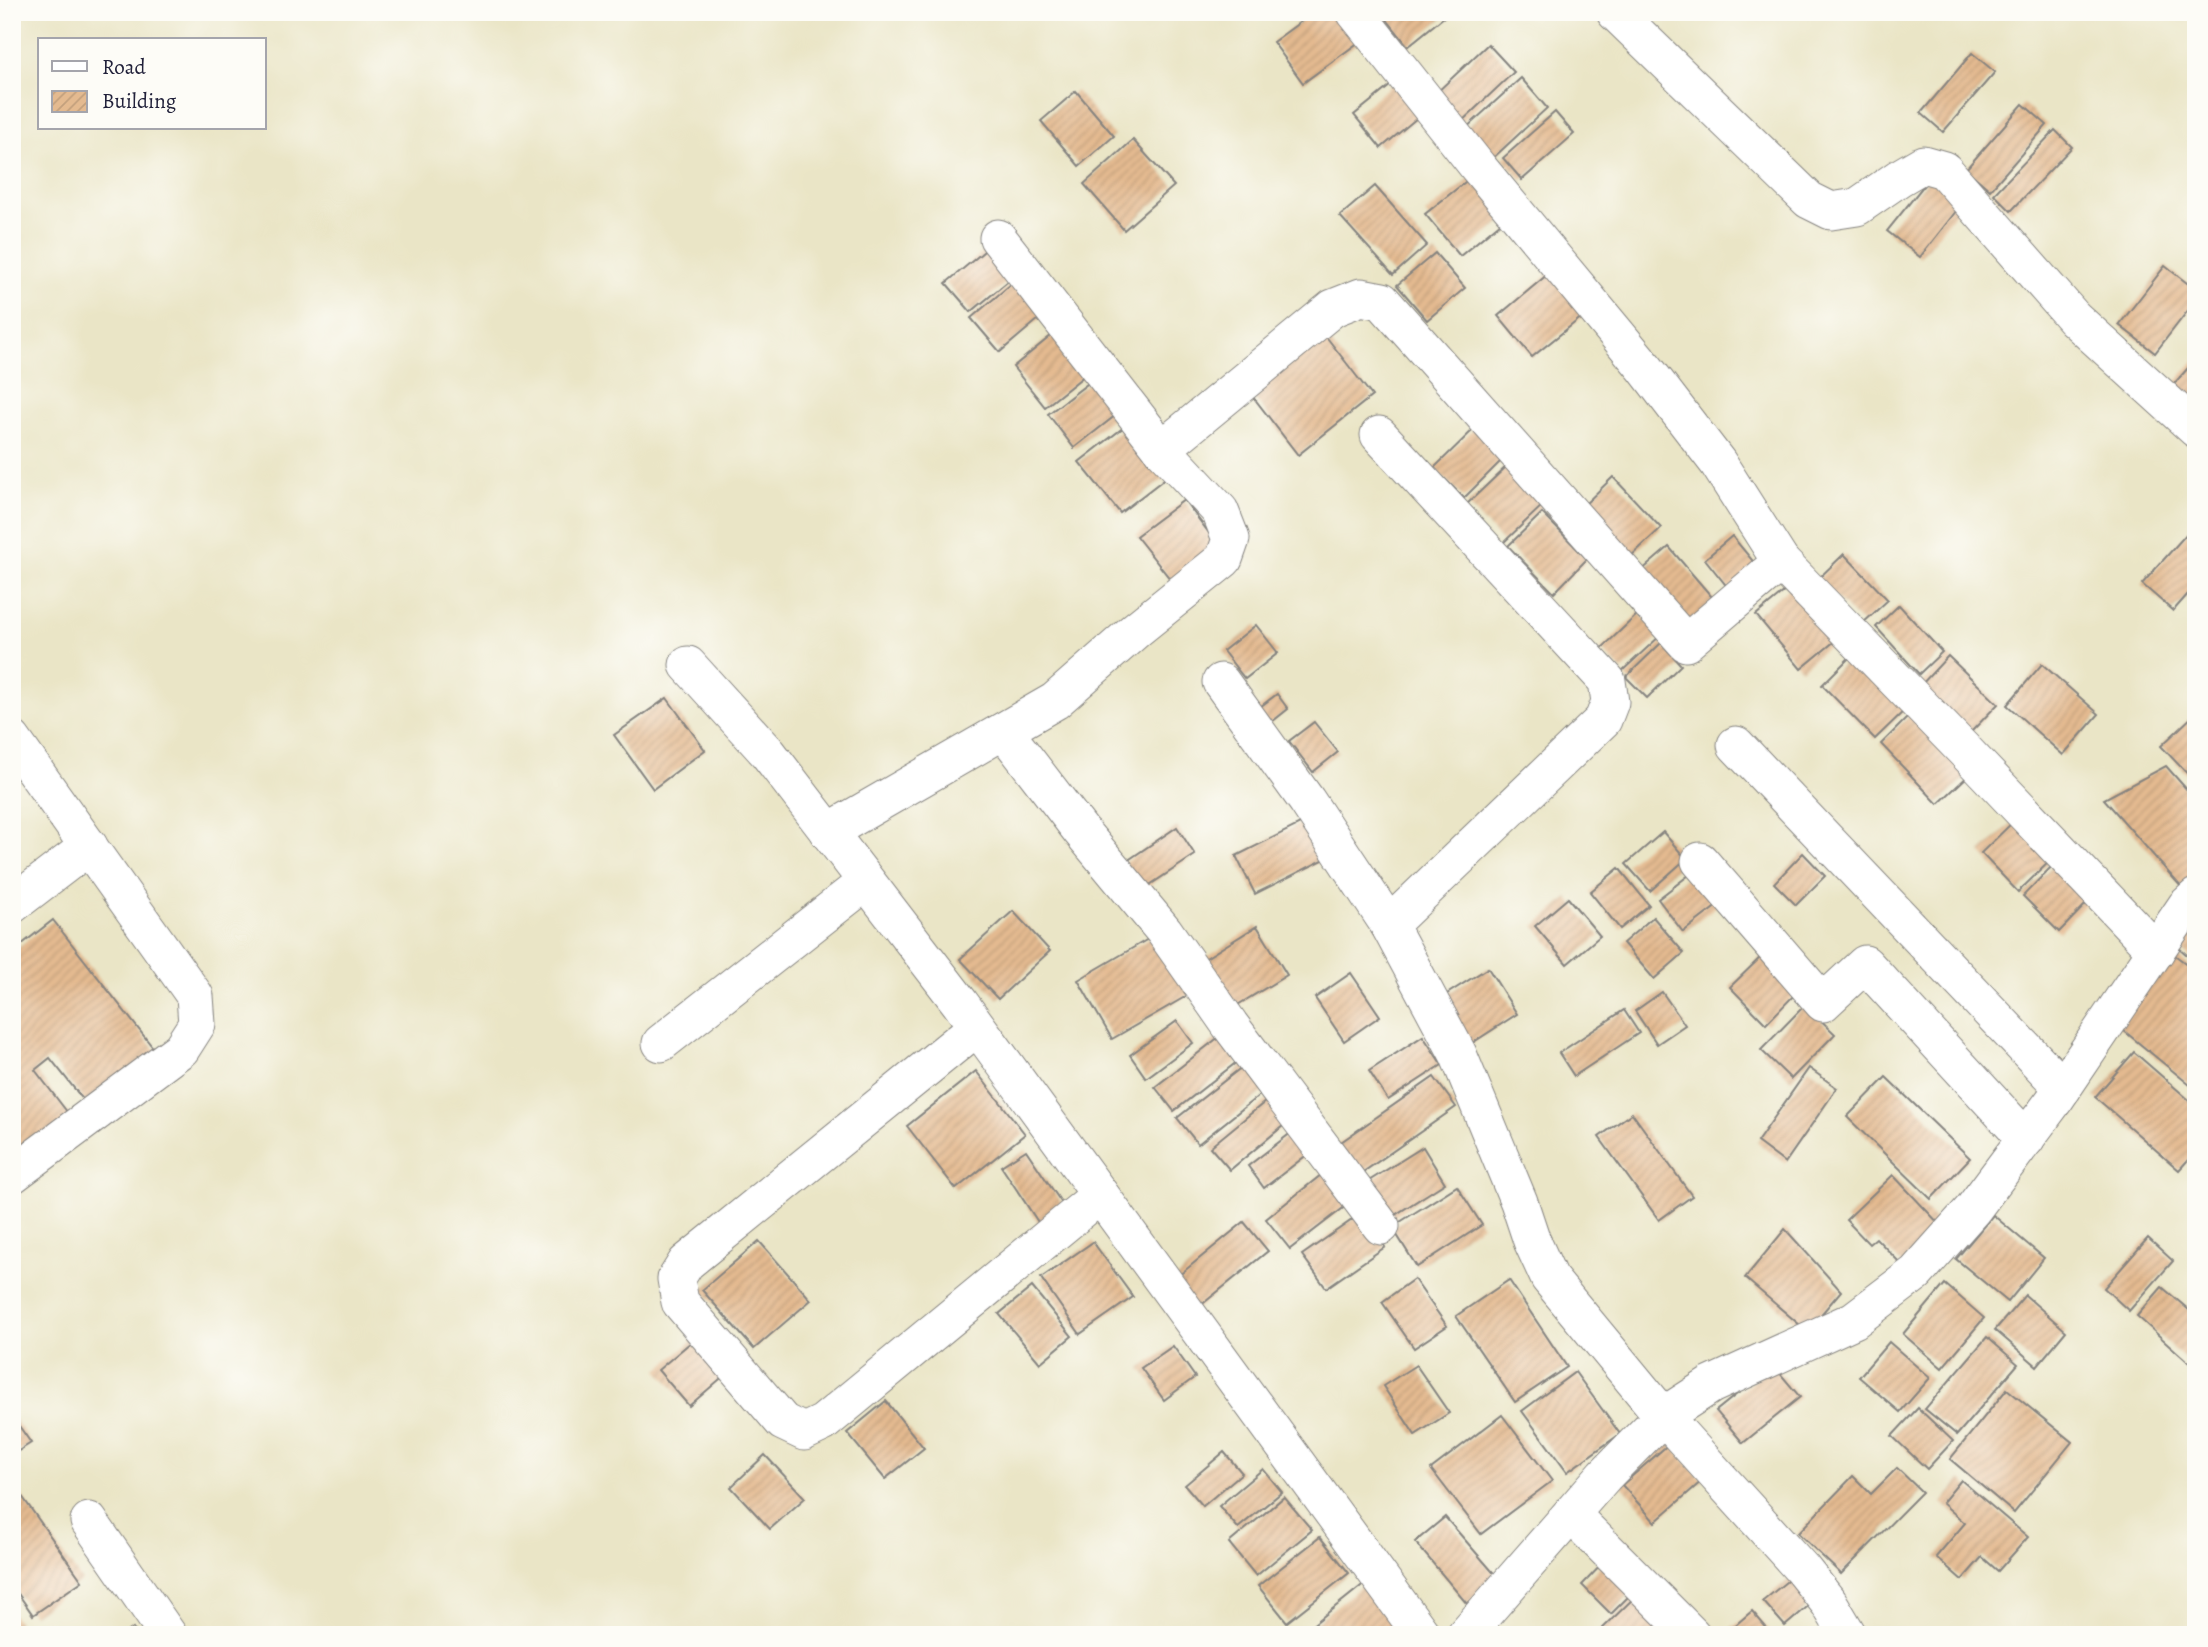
<svg xmlns="http://www.w3.org/2000/svg" width="2208" height="1647" viewBox="0 0 2208 1647" font-family="Alegreya,serif">
<style>
.building{fill:url(#building-hatch)}
.lines{fill:none;stroke-linecap:round;stroke-linejoin:round}
.street-casing{stroke:#868480;stroke-width:39}
.street{stroke:#fff;stroke-width:37}
</style>
<defs>
<pattern id="building-hatch" width="6" height="6" patternUnits="userSpaceOnUse" patternTransform="scale(1.75)"><rect width="6" height="6" fill="#e4ba90"/><path d="M-1 1l2-2M0 6l6-6M5 7l2-2" fill="none" stroke="#c3a07d"/></pattern>
</defs>
<rect width="100%" height="100%" fill="#fdfcf7"/>
<filter id="ink" filterUnits="userSpaceOnUse"><feTurbulence type="fractalNoise" baseFrequency=".0143" numOctaves="2"/><feDisplacementMap in="SourceGraphic" scale="14" xChannelSelector="R" yChannelSelector="G"/><feConvolveMatrix kernelMatrix="1 2 1 2 8 2 1 2 1" color-interpolation-filters="sRGB"/></filter>
<filter id="wash" filterUnits="userSpaceOnUse"><feTurbulence type="fractalNoise" baseFrequency=".00686" numOctaves="4" result="noise"/><feDisplacementMap in="SourceGraphic" scale="28" xChannelSelector="R" yChannelSelector="G"/><feGaussianBlur stdDeviation="1.57" result="paint"/><feColorMatrix in="noise" values="0 0 0 0 0 0 0 0 0 0 0 0 0 0 0 0 0 1.4 0 .05"/><feComposite in="paint" operator="in"/></filter>
<g filter="url(#wash)">
<rect width="100%" height="100%" fill="#eae5c6"/>
<g id="blocks">
<g class="building">
<path d="M 1314,12 L 1337,12 L 1359,42 L 1303,83 L 1273,42 Z"/>
<path d="M 1381,12 L 1450,12 L 1408,46 Z"/>
<path d="M 1488,44 L 1514,72 L 1460,123 L 1434,95 Z"/>
<path d="M 1972,53 L 1995,72 L 1943,132 L 1921,113 Z"/>
<path d="M 1521,78 L 1547,108 L 1492,159 L 1465,129 Z"/>
<path d="M 1396,81 L 1423,113 L 1381,148 L 1354,115 Z"/>
<path d="M 1076,91 L 1114,136 L 1079,166 L 1041,121 Z"/>
<path d="M 2023,104 L 2047,125 L 1990,190 L 1966,169 Z"/>
<path d="M 1555,112 L 1574,134 L 1522,180 L 1503,158 Z"/>
<path d="M 2055,130 L 2072,147 L 2011,211 L 1994,194 Z"/>
<path d="M 1133,140 L 1174,186 L 1124,230 L 1084,184 Z"/>
<path d="M 1474,175 L 1507,217 L 1460,256 L 1425,214 Z"/>
<path d="M 1932,175 L 1964,201 L 1920,257 L 1887,231 Z"/>
<path d="M 1375,186 L 1427,245 L 1393,275 L 1340,216 Z"/>
<path d="M 995,242 L 1019,272 L 971,312 L 946,283 Z"/>
<path d="M 1435,253 L 1465,288 L 1427,320 L 1397,285 Z"/>
<path d="M 2165,266 L 2196,290 L 2196,300 L 2155,353 L 2119,325 Z"/>
<path d="M 1554,269 L 1588,312 L 1532,357 L 1498,316 Z"/>
<path d="M 1023,274 L 1052,308 L 1000,352 L 971,318 Z"/>
<path d="M 1321,330 L 1372,396 L 1298,455 L 1247,389 Z"/>
<path d="M 1057,331 L 1090,371 L 1045,407 L 1013,367 Z"/>
<path d="M 2196,359 L 2196,405 L 2173,385 Z"/>
<path d="M 1095,378 L 1121,411 L 1074,448 L 1048,414 Z"/>
<path d="M 1128,424 L 1168,476 L 1120,513 L 1079,462 Z"/>
<path d="M 1478,425 L 1507,455 L 1464,498 L 1434,468 Z"/>
<path d="M 1508,465 L 1545,503 L 1503,543 L 1467,504 Z"/>
<path d="M 1613,477 L 1661,528 L 1628,559 L 1580,509 Z"/>
<path d="M 1184,500 L 1218,545 L 1171,580 L 1136,536 Z"/>
<path d="M 1542,513 L 1587,559 L 1554,593 L 1508,546 Z"/>
<path d="M 2190,530 L 2196,535 L 2196,585 L 2173,611 L 2142,584 Z"/>
<path d="M 1732,536 L 1757,566 L 1729,589 L 1705,559 Z"/>
<path d="M 1669,547 L 1717,603 L 1690,627 L 1641,571 Z"/>
<path d="M 1844,554 L 1888,600 L 1862,624 L 1818,579 Z"/>
<path d="M 1791,586 L 1836,640 L 1801,669 L 1756,615 Z"/>
<path d="M 1899,605 L 1942,652 L 1919,674 L 1876,627 Z"/>
<path d="M 1639,613 L 1661,635 L 1622,671 L 1601,649 Z"/>
<path d="M 1256,625 L 1278,653 L 1245,679 L 1223,651 Z"/>
<path d="M 1661,643 L 1681,665 L 1647,698 L 1626,677 Z"/>
<path d="M 1854,653 L 1907,708 L 1875,739 L 1822,685 Z"/>
<path d="M 1948,656 L 1998,704 L 1970,733 L 1920,686 Z"/>
<path d="M 2042,664 L 2099,714 L 2063,755 L 2007,705 Z"/>
<path d="M 1277,694 L 1288,709 L 1268,725 L 1256,710 Z"/>
<path d="M 667,698 L 705,750 L 653,789 L 614,735 Z"/>
<path d="M 1912,713 L 1970,774 L 1938,804 L 1881,744 Z"/>
<path d="M 2196,713 L 2196,783 L 2161,746 Z"/>
<path d="M 1314,722 L 1338,752 L 1313,772 L 1289,741 Z"/>
<path d="M 2166,766 L 2196,800 L 2196,879 L 2182,888 L 2104,799 Z"/>
<path d="M 1310,819 L 1329,857 L 1255,894 L 1236,856 Z"/>
<path d="M 2015,820 L 2053,858 L 2018,892 L 1981,853 Z"/>
<path d="M 1177,827 L 1195,855 L 1142,890 L 1124,863 Z"/>
<path d="M 1663,832 L 1686,859 L 1650,891 L 1626,864 Z"/>
<path d="M 1803,853 L 1825,876 L 1796,905 L 1774,883 Z"/>
<path d="M 2053,865 L 2089,901 L 2059,932 L 2023,896 Z"/>
<path d="M 1619,868 L 1649,905 L 1620,929 L 1590,892 Z"/>
<path d="M 1693,872 L 1718,905 L 1683,932 L 1658,899 Z"/>
<path d="M 1568,898 L 1600,936 L 1567,964 L 1535,926 Z"/>
<path d="M 1013,911 L 1050,951 L 998,999 L 960,959 Z"/>
<path d="M 1653,917 L 1684,953 L 1654,979 L 1623,943 Z"/>
<path d="M 2196,918 L 2196,963 L 2168,938 Z"/>
<path d="M 53,920 L 158,1054 L 89,1107 L 50,1058 L 35,1070 L 71,1117 L 12,1163 L 12,952 Z"/>
<path d="M 1257,926 L 1287,975 L 1231,1009 L 1201,961 Z"/>
<path d="M 1155,935 L 1190,994 L 1112,1039 L 1078,980 Z"/>
<path d="M 2168,950 L 2196,971 L 2196,1090 L 2112,1021 Z"/>
<path d="M 1764,954 L 1799,990 L 1766,1024 L 1730,987 Z"/>
<path d="M 1488,968 L 1517,1014 L 1469,1045 L 1439,999 Z"/>
<path d="M 1351,973 L 1380,1016 L 1344,1041 L 1315,998 Z"/>
<path d="M 1662,992 L 1685,1025 L 1657,1044 L 1635,1011 Z"/>
<path d="M 1805,1005 L 1835,1034 L 1791,1079 L 1761,1050 Z"/>
<path d="M 1624,1010 L 1639,1033 L 1574,1076 L 1559,1053 Z"/>
<path d="M 1177,1021 L 1193,1043 L 1146,1078 L 1130,1055 Z"/>
<path d="M 1423,1036 L 1442,1065 L 1388,1100 L 1369,1071 Z"/>
<path d="M 1219,1037 L 1238,1061 L 1174,1111 L 1155,1087 Z"/>
<path d="M 2134,1052 L 2196,1106 L 2196,1151 L 2179,1170 L 2095,1097 Z"/>
<path d="M 1247,1063 L 1267,1089 L 1198,1144 L 1177,1118 Z"/>
<path d="M 1809,1068 L 1837,1088 L 1785,1163 L 1757,1142 Z"/>
<path d="M 976,1071 L 1025,1134 L 956,1189 L 907,1126 Z"/>
<path d="M 1434,1077 L 1456,1107 L 1353,1179 L 1331,1149 Z"/>
<path d="M 1886,1077 L 1970,1158 L 1931,1199 L 1847,1117 Z"/>
<path d="M 1271,1097 L 1290,1120 L 1230,1170 L 1210,1147 Z"/>
<path d="M 1632,1113 L 1692,1196 L 1659,1220 L 1599,1137 Z"/>
<path d="M 1296,1129 L 1313,1150 L 1264,1188 L 1248,1166 Z"/>
<path d="M 1423,1147 L 1445,1183 L 1387,1220 L 1364,1184 Z"/>
<path d="M 1026,1150 L 1067,1211 L 1042,1228 L 1001,1166 Z"/>
<path d="M 1326,1171 L 1351,1202 L 1290,1249 L 1266,1219 Z"/>
<path d="M 1893,1175 L 1943,1228 L 1903,1266 L 1876,1238 L 1869,1244 L 1846,1220 Z"/>
<path d="M 1457,1186 L 1482,1225 L 1417,1267 L 1392,1227 Z"/>
<path d="M 1362,1213 L 1385,1247 L 1326,1288 L 1302,1255 Z"/>
<path d="M 1993,1215 L 2044,1258 L 2008,1302 L 1956,1259 Z"/>
<path d="M 1244,1222 L 1268,1251 L 1195,1310 L 1172,1281 Z"/>
<path d="M 1785,1229 L 1841,1291 L 1807,1331 L 1745,1278 Z"/>
<path d="M 2148,1238 L 2173,1261 L 2129,1311 L 2104,1288 Z"/>
<path d="M 759,1241 L 811,1300 L 754,1349 L 702,1290 Z"/>
<path d="M 1093,1242 L 1133,1297 L 1080,1334 L 1041,1278 Z"/>
<path d="M 1414,1279 L 1447,1326 L 1414,1348 L 1382,1302 Z"/>
<path d="M 1509,1280 L 1567,1367 L 1515,1402 L 1456,1316 Z"/>
<path d="M 1945,1284 L 1984,1318 L 1942,1368 L 1903,1334 Z"/>
<path d="M 1032,1287 L 1072,1336 L 1040,1363 L 999,1314 Z"/>
<path d="M 2162,1287 L 2196,1316 L 2196,1369 L 2137,1316 Z"/>
<path d="M 2025,1295 L 2066,1331 L 2037,1366 L 1995,1330 Z"/>
<path d="M 697,1337 L 727,1373 L 689,1406 L 658,1370 Z"/>
<path d="M 1987,1337 L 2018,1364 L 1957,1435 L 1925,1409 Z"/>
<path d="M 1889,1342 L 1930,1378 L 1900,1412 L 1859,1377 Z"/>
<path d="M 1173,1346 L 1195,1377 L 1164,1400 L 1141,1368 Z"/>
<path d="M 1416,1365 L 1449,1413 L 1415,1435 L 1383,1386 Z"/>
<path d="M 1773,1365 L 1800,1397 L 1743,1443 L 1716,1411 Z"/>
<path d="M 1575,1372 L 1620,1434 L 1567,1472 L 1522,1411 Z"/>
<path d="M 2007,1389 L 2072,1442 L 2014,1513 L 1950,1459 Z"/>
<path d="M 886,1401 L 924,1448 L 885,1479 L 847,1433 Z"/>
<path d="M 1918,1408 L 1953,1441 L 1927,1469 L 1892,1436 Z"/>
<path d="M 1502,1415 L 1552,1481 L 1481,1534 L 1431,1469 Z"/>
<path d="M 12,1416 L 31,1443 L 12,1455 Z"/>
<path d="M 1670,1443 L 1703,1480 L 1655,1522 L 1622,1485 Z"/>
<path d="M 1224,1452 L 1242,1473 L 1203,1506 L 1185,1485 Z"/>
<path d="M 765,1455 L 805,1498 L 770,1529 L 731,1487 Z"/>
<path d="M 1897,1468 L 1922,1492 L 1841,1574 L 1798,1533 L 1853,1476 L 1871,1494 Z"/>
<path d="M 1263,1469 L 1282,1492 L 1238,1528 L 1219,1506 Z"/>
<path d="M 1961,1480 L 2028,1537 L 1998,1571 L 1982,1557 L 1962,1580 L 1936,1557 L 1965,1523 L 1942,1503 Z"/>
<path d="M 12,1482 L 82,1581 L 33,1615 L 12,1585 Z"/>
<path d="M 1284,1497 L 1312,1530 L 1256,1576 L 1229,1543 Z"/>
<path d="M 1445,1517 L 1498,1578 L 1467,1604 L 1415,1542 Z"/>
<path d="M 1320,1537 L 1349,1573 L 1287,1622 L 1258,1586 Z"/>
<path d="M 1605,1561 L 1634,1591 L 1611,1614 L 1582,1585 Z"/>
<path d="M 1792,1577 L 1813,1602 L 1785,1626 L 1763,1601 Z"/>
<path d="M 1365,1583 L 1398,1625 L 1386,1635 L 1300,1635 Z"/>
<path d="M 1641,1591 L 1683,1635 L 1596,1635 Z"/>
<path d="M 1752,1611 L 1771,1633 L 1724,1635 Z"/>
<path d="M 12,1613 L 19,1623 L 12,1628 Z"/>
<path d="M 133,1628 L 138,1635 L 124,1635 Z"/>
</g>
</g>
</g>
<g filter="url(#ink)">
<use href="#blocks" fill-opacity="0" stroke="#868480" stroke-width="2"/>
<g class="lines">
<defs>
<g id="street">
<path d="M 1355,12 L 1478,167 L 1645,368 L 1718,463 L 1781,562 L 1965,751 L 2156,951"/>
<path d="M 1615,12 L 1809,200 L 1831,211 L 1857,207 L 1899,178 L 1923,164 L 1944,170 L 2074,318 L 2196,429"/>
<path d="M 1379,435 L 1607,681 L 1610,702 L 1603,720 L 1389,925 L 1458,1054 L 1519,1202 L 1532,1241 L 1549,1278 L 1663,1416 L 1802,1569 L 1829,1603 L 1848,1635"/>
<path d="M 1162,449 L 1333,308 L 1361,297 L 1382,301 L 1686,643 L 1781,562"/>
<path d="M 688,665 L 768,753 L 960,1003 L 1422,1635"/>
<path d="M 1221,682 L 1307,801 L 1389,925"/>
<path d="M 1004,731 L 1081,831 L 1164,931 L 1230,1025 L 1381,1226"/>
<path d="M 12,739 L 195,996 L 197,1024 L 181,1049 L 12,1175"/>
<path d="M 1736,745 L 2063,1088"/>
<path d="M 828,832 L 1055,701 L 1137,629 L 1224,559 L 1231,539 L 1220,511 L 1162,449 L 998,238"/>
<path d="M 1700,861 L 1823,1003 L 1865,964 L 2026,1139"/>
<path d="M 12,905 L 89,846"/>
<path d="M 977,1027 L 686,1263 L 676,1279 L 680,1302 L 783,1422 L 804,1432 L 823,1423 L 1100,1195"/>
<path d="M 661,1043 L 866,882"/>
<path d="M 1571,1514 L 1692,1635"/>
<path d="M 89,1521 L 168,1635"/>
<path d="M 1465,1635 L 1605,1475 L 1663,1416 L 1711,1385 L 1854,1320 L 1916,1273 L 1973,1209 L 2056,1098 L 2186,906 L 2196,897"/>
</g>
</defs>
<use href="#street" class="street-casing"/>
<use href="#street" class="street"/>
</g>
</g>
<rect width="2208" height="1647" fill="none" stroke="#fdfcf7" stroke-width="42"/>
<rect x="38" y="38" width="228" height="91" fill="#fdfcf7" stroke="#a5a5ac" stroke-width="2"/>
<rect x="52" y="61" width="35" height="10" fill="#ffffff" stroke="#a5a5ac" stroke-width="2"/>
<text x="102" y="74" font-size="21" fill="#22223b">Road</text>
<rect x="52" y="91" width="35" height="21" fill="url(#building-hatch)" stroke="#a5a5ac" stroke-width="2"/>
<text x="102" y="108" font-size="21" fill="#22223b">Building</text>
</svg>
